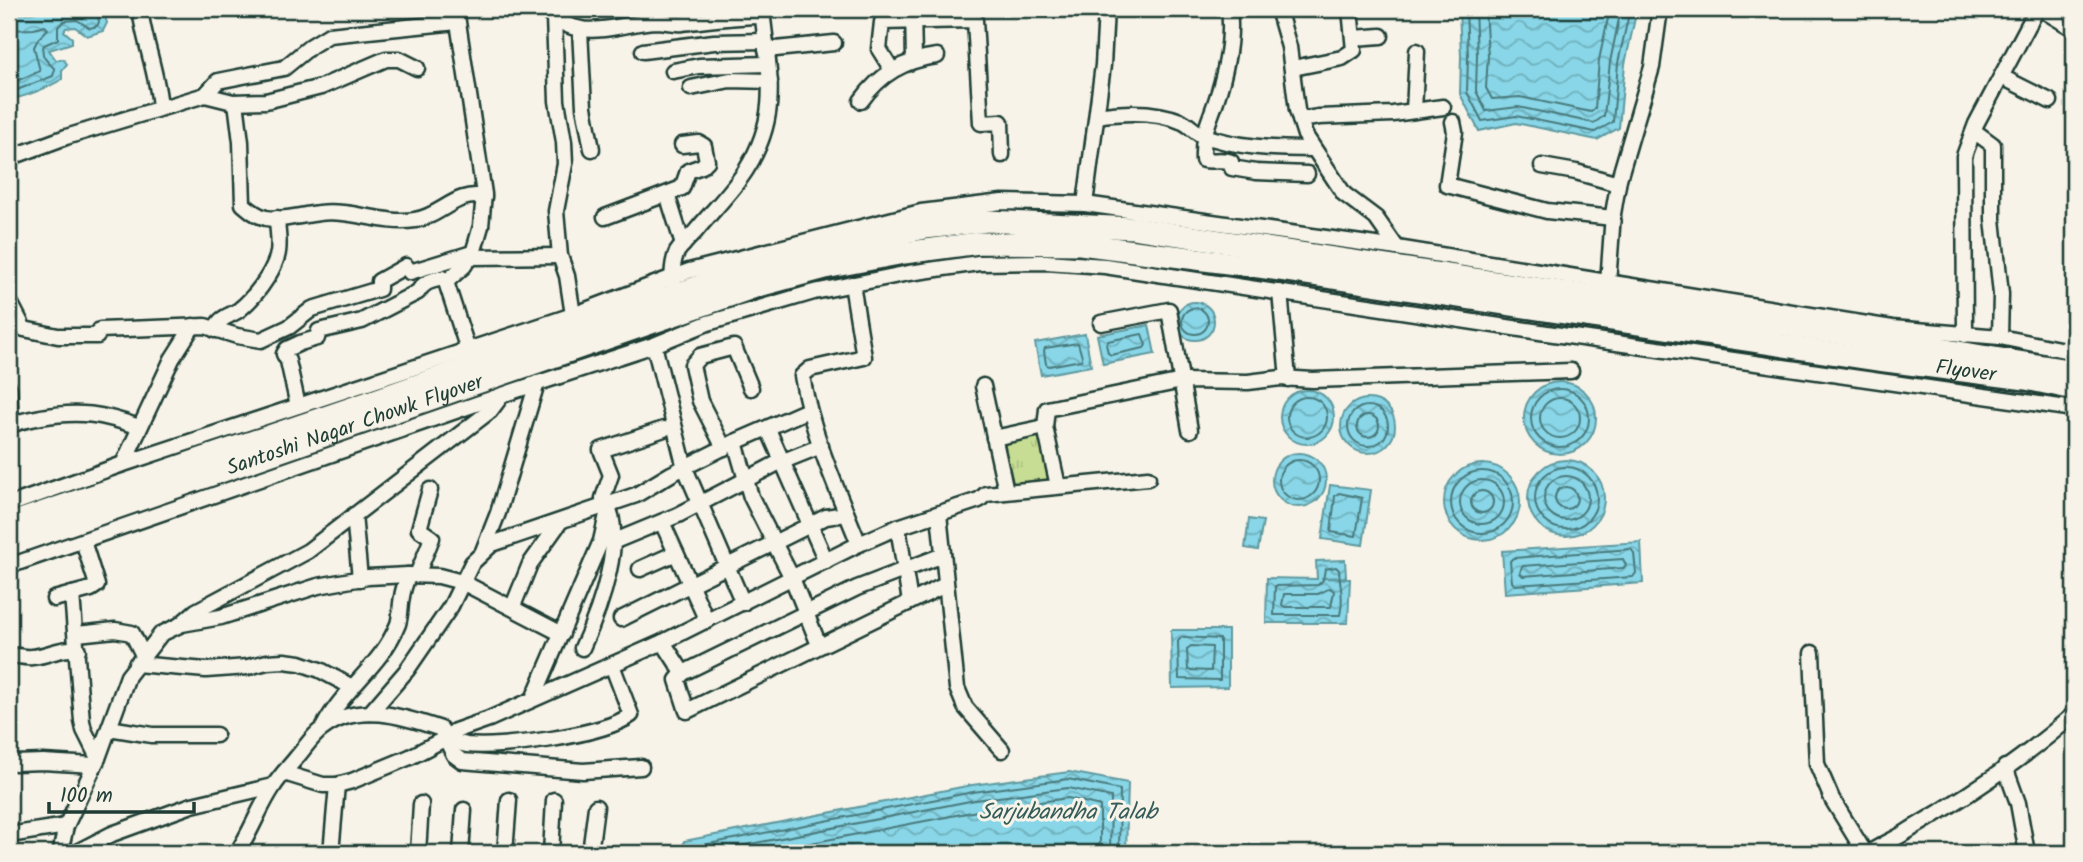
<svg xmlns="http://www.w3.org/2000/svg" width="2083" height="862" viewBox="0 0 2083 862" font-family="Kalam,sans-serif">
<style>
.grass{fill:url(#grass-tufts);stroke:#728d64;stroke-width:2}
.water{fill:url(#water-waves);stroke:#5e999f;stroke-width:2}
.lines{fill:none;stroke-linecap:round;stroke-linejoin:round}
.shore{stroke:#497a7c;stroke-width:2}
.minor-casing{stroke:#1f3d34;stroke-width:19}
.highway-casing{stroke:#1f3d34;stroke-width:26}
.minor{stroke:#f7f3e8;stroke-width:14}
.highway{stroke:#f7f3e8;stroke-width:21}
.labels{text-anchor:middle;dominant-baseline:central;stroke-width:6;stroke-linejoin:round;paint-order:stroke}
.street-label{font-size:21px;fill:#1f3d34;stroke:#f7f3e8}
.water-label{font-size:23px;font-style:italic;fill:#345c58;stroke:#f7f3e8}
</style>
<defs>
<pattern id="grass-tufts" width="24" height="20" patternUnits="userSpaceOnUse" patternTransform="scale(1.75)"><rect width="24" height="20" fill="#c6dd93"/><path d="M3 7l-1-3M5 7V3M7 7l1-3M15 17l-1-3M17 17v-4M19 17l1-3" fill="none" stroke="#aabf7f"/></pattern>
<pattern id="water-waves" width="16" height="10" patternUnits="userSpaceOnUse" patternTransform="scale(1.75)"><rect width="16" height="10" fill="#88d6e7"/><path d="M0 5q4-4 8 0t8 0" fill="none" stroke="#6fafbc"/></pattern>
</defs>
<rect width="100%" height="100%" fill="#f7f3e8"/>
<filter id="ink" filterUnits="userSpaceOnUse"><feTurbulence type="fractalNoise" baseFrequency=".0143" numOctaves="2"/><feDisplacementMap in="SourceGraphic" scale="14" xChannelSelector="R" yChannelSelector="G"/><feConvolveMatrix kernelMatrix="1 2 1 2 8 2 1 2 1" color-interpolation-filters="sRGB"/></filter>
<g filter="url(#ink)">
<path class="grass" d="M 1042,433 L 1053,481 L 1013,485 L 1008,481 L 1000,445 L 1003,439 Z"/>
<g class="water">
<path d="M 48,9 L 103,9 L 107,23 L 103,31 L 87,36 L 75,27 L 66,28 L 64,31 L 72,38 L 72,43 L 49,50 L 56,60 L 63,59 L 67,64 L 62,70 L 62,79 C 52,86 21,99 9,99 L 9,14 L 32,13 Z"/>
<path d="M 1459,9 L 1637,9 L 1625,64 L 1619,128 L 1597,140 L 1516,123 L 1479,131 L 1460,94 L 1461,56 Z"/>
<circle cx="1195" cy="321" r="19"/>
<path d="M 1149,325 L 1155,354 L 1103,364 L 1097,335 Z"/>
<path d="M 1085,334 L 1091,366 L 1041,375 L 1035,343 Z"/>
<circle cx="1560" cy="418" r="36"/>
<circle cx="1307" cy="417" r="27"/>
<circle cx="1368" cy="426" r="27"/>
<circle cx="1299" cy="480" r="27"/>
<circle cx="1566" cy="498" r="38"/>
<circle cx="1482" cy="502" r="38"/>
<path d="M 1330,485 L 1371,490 L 1363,545 L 1322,539 Z"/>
<path d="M 1249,519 L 1263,521 L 1258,550 L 1245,548 Z"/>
<path d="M 1641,542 L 1643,583 L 1505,593 L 1502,551 Z"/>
<path d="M 1345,560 L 1346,577 L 1321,578 L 1350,579 L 1348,623 L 1266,623 L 1267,578 L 1317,579 L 1316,561 Z"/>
<path d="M 1171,630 L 1228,630 L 1228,687 L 1172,688 Z"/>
<path d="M 1069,772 L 1128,783 L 1126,853 L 683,853 L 684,841 L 972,785 Z"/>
</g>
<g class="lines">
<g class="shore">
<path d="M 1466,9 L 1468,56 L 1467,92 L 1482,121 L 1516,116 L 1595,132 L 1613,122 L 1618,63 L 1630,9"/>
<path d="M 1475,9 L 1477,56 L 1476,91 L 1486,111 L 1518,107 L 1594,123 L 1604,116 L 1610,62 L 1621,9"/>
<path d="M 1485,9 L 1488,56 L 1486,88 L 1492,99 L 1520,97 L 1591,112 L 1595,109 L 1599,60 L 1610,9"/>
<path d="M 9,30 L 34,29 L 45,26 L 48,29 L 38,39 L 34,47 L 40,71 L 9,84"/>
<path d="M 9,93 L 53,76 L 55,69 C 48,62 39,56 44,45 L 58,39 L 58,27 L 64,21 L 77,20 L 90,28 L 97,26 L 99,22 L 97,9"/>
<circle cx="1195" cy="321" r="13"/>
<path d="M 1142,334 L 1146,345 L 1144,348 L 1111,355 L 1108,353 L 1106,344 L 1108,341 Z"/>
<path d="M 1078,343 L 1082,357 L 1081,360 L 1049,366 L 1046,364 L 1044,351 L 1045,348 Z"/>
<circle cx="1560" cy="418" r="29"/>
<circle cx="1307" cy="417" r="20"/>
<circle cx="1560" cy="418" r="20"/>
<circle cx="1368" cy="426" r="20"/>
<circle cx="1368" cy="426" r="11"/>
<circle cx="1299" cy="480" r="20"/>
<circle cx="1566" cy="498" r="31"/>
<circle cx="1482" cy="502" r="31"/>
<circle cx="1566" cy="498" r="22"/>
<circle cx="1482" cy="502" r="22"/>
<circle cx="1566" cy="498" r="11"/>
<circle cx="1482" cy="502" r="11"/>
<path d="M 1339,493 L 1362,498 L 1356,536 L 1331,532 L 1335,496 Z"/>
<path d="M 1631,549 L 1634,553 L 1636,573 L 1633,577 L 1515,585 L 1512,582 L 1510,561 L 1513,558 Z"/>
<path d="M 1623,559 L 1626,565 L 1623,568 L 1523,576 L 1520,573 L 1522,566 Z"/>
<path d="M 1336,567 L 1339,570 C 1340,586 1344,598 1340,615 L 1274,615 L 1275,586 L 1318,585 L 1323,580 L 1325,569 Z"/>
<path d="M 1330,588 L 1334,591 L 1331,607 L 1285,607 L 1282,605 L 1284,594 L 1318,594 Z"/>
<path d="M 1182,637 L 1220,639 L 1220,680 L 1179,679 L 1178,641 Z"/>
<path d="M 1191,646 L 1212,647 L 1211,671 L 1188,670 L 1187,649 Z"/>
<path d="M 690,853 L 693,847 L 973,792 L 1068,779 L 1120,790 L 1119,853"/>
<path d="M 705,853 L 975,800 L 1068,788 L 1111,797 L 1110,853"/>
<path d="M 759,853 L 977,811 L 1068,798 L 1100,806 L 1100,853"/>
</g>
<defs>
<g id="minor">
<path d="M 140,9 C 144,42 158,75 160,108"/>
<path d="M 456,9 L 484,194 L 481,226 L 474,250 L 464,266 L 446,282 L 468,350"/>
<path d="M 544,9 C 580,45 613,24 655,21 C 665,21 673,24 682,23 C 709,20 736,16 762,16"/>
<path d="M 913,9 L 914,60"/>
<path d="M 1229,9 C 1233,40 1226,71 1216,101 C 1208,125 1202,133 1203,160 C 1213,162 1222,158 1231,162 L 1232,168 L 1256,172 L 1307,174"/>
<path d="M 1278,9 L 1289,47 L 1297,110 L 1305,135 L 1344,194 L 1376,218 L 1397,248"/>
<path d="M 2041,9 L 2074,29"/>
<path d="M 554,17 L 557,101 L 564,142 L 565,164 L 556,211 L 560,256 L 567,276 L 573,315"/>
<path d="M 580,30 L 584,107 L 592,149"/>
<path d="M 1354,38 L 1381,36"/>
<path d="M 766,50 L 834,43"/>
<path d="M 643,51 L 714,42 L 765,41"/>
<path d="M 1293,68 L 1342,58 L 1354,50 L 1350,9"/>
<path d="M 892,70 L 879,49 L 882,22 L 975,20 L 981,123 L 1001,122 L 1002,155"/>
<path d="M 673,71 L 699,66 L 768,64"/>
<path d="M 2002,77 L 2050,101"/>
<path d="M 691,88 L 730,80 L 770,81"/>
<path d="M 205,95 L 233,102 L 266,101 L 321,87 L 386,59 L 399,59 L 417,68"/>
<path d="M 861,101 C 880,74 904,60 937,56"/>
<path d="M 236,102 L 241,142 L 243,204 C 250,210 257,216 266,218 C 284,221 301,215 319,213 C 352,209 383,225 415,220 C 442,216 455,191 484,197"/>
<path d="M 1414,111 L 1417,51"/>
<path d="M 1097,116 C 1123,112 1157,111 1183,122 C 1189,125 1194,131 1200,134 C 1235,148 1277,149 1313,149"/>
<path d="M 1300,120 L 1319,117 L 1393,114 L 1443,107"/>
<path d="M 1453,122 L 1455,132 L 1447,185 L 1547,211 L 1613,218"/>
<path d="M 1974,131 L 1993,145 L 1993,219 L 2001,294 L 2000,337"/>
<path d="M 9,158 L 66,137 L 205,95 L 218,81 L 284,68 L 311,46 L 329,35 L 457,22"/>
<path d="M 1542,166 L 1576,172 L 1618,184"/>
<path d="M 667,194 L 683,245"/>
<path d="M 1085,204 L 1103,65 L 1106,9"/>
<path d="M 605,217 L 682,188 L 688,171 L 702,166 L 707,161 L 704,146 L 699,143 L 682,145"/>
<path d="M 470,257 L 560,256"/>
<path d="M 674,283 C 671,276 673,260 677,252 C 682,245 689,238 695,232 C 712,211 732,192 746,170 C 782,113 768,71 762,9"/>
<path d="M 1608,283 L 1613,214 L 1619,179 L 1652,67 L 1660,9"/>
<path d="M 852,284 L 864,357 L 810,369 L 802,376 C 812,435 837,489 859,544"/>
<path d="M 1280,292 L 1288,379"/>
<path d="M 9,300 L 24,329 L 58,336 L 97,336 L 100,330 L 205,326 L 237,336 L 261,340 L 289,327 L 312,309 L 379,289 L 379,281 L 406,266 L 410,272 L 472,253"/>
<path d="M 1101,323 L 1169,310 L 1190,430"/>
<path d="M 215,330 C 220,316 229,317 239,310 C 254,298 271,276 277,257 C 281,244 277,231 277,218"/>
<path d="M 1965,335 L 1964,156 L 1976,124 L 2037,9"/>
<path d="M 654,345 L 685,468 L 743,603"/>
<path d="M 983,386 L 1006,491"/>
<path d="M 9,388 L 11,425"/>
<path d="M 298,406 L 288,361 L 284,354 L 287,349 L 300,343 L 317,338 L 319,331 L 362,321 L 418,292 C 424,281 432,281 442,278 L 446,282"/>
<path d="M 9,426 C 18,421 30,419 41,417 C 79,410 103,414 139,427"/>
<path d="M 768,429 L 826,561"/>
<path d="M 994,438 L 1045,427"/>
<path d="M 735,442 L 751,497 L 792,578 L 819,645"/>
<path d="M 724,448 L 700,401 L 692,365 L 700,356 L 734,347 L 751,388"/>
<path d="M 123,464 L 172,359 L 193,326"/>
<path d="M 1058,486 L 1045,427 L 1047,409 L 1182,381 L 1248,382 L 1281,378 L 1313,380 L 1571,371"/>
<path d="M 9,505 L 123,464 L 573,315 L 689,271 L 921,212 L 1002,202 L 1085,204 L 1397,248 L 1892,328 L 2000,337 L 2074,352"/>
<path d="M 939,514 L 957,688 L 965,707 L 1002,750"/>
<path d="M 354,515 L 360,579"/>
<path d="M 662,522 L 707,621"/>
<path d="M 898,527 L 910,602"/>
<path d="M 615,541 L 678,515 L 776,464 L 821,446"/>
<path d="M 483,551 L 498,513 L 537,383"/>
<path d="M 943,555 L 857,588 L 683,673 L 677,680 L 687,711 L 945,585"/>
<path d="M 9,566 L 502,395 L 654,345 L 708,323 L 814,292 L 909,273 L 979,263 L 1046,262 L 1105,266 L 1540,332 L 2074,409"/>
<path d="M 640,569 L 676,553"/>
<path d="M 417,575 L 432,538 L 419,529 L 430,490"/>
<path d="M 72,594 L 82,721 L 84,730 L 98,758"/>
<path d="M 54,599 L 91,589 L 97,585 L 83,541"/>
<path d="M 513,606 L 530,564 L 560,522"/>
<path d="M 621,619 L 810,525 L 826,517 L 846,514"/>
<path d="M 181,624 L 196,611 L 308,551 L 490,411 L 502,395"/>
<path d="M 77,634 L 115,630 L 132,633 L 143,655"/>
<path d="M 663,642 L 683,673"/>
<path d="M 582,648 C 599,612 629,532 603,498 L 611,475 L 601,450 L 664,429"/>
<path d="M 1812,653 L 1817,764 L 1832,799 L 1865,853"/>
<path d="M 9,655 C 17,655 24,658 32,657 C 49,656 61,646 78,650"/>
<path d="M 136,664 L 206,670 L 248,667 L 267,662 L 284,661 L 300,663 L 320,670 L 352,687"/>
<path d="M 533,699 L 601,541 L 608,510"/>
<path d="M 370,713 L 407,670 L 451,606 L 472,563 L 492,544 L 636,495 L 671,474 L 735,442 L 808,410"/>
<path d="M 324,726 C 344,688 382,665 398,624 C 401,615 400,605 402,597 C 403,589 406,582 408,575"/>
<path d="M 109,728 L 152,735 L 216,735"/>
<path d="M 446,738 C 453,741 460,744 467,745 C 502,749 604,735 631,715 L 612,665"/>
<path d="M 15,763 L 43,762 L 94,765"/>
<path d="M 2005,767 L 2018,803 L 2027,853"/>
<path d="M 284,773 L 323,785 L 337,785 L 352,781 L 410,757 L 446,738 L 455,731 L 489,719 L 663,642 L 859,544 L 898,527 L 979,500 L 986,494 L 1148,478"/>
<path d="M 9,835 L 66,826"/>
<path d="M 60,853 L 66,826 L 98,758 L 128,676 L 161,634 L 182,624 L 221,617 L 318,586 L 368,577 L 408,575 L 439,576 L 462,582 L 562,634"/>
<path d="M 75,853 L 112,834 L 192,805 L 273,786"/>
<path d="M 237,853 C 251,832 259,808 273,787 C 280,776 289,767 297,757 C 305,748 312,736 322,729 C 357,701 403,716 441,729 L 454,755 L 462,761 L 583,771 L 641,767"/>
<path d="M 331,853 L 337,785"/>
<path d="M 418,853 L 421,804"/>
<path d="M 461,853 L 464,810"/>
<path d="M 505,853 L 509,800"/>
<path d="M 551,853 L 554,800"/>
<path d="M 590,853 L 596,807"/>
<path d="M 1869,853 C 1883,844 1898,838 1911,829 C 1968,796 2025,758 2074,714"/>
</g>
<g id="highway">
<path d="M 9,524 L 378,399 L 737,273 L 819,250 L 925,228 L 987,221 L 1133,228 L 1890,341 L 2074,371"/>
<path id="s1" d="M 9,545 L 758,286 L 825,268 L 904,253 L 979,243 L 1080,244 L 1259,267 L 1878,360 L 2026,379 L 2074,389"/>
</g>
</defs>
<use href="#minor" class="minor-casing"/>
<use href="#highway" class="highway-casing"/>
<use href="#minor" class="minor"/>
<use href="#highway" class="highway"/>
</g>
</g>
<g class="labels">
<g class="street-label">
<text stroke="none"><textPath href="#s1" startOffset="2014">Flyover</textPath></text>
<text stroke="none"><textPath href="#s1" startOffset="366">Santoshi Nagar Chowk Flyover</textPath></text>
</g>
<g class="water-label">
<text x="1068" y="813">Sarjubandha Talab</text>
</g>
</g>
<rect width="2083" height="862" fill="none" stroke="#f7f3e8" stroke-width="35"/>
<rect x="18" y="18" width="2048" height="827" fill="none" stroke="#1f3d34" stroke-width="2.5" filter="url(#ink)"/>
<path d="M49 802v10h145v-10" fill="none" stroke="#1f3d34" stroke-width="3.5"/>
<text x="60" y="802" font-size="21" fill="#1f3d34" stroke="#f7f3e8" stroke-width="5" paint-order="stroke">100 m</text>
</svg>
